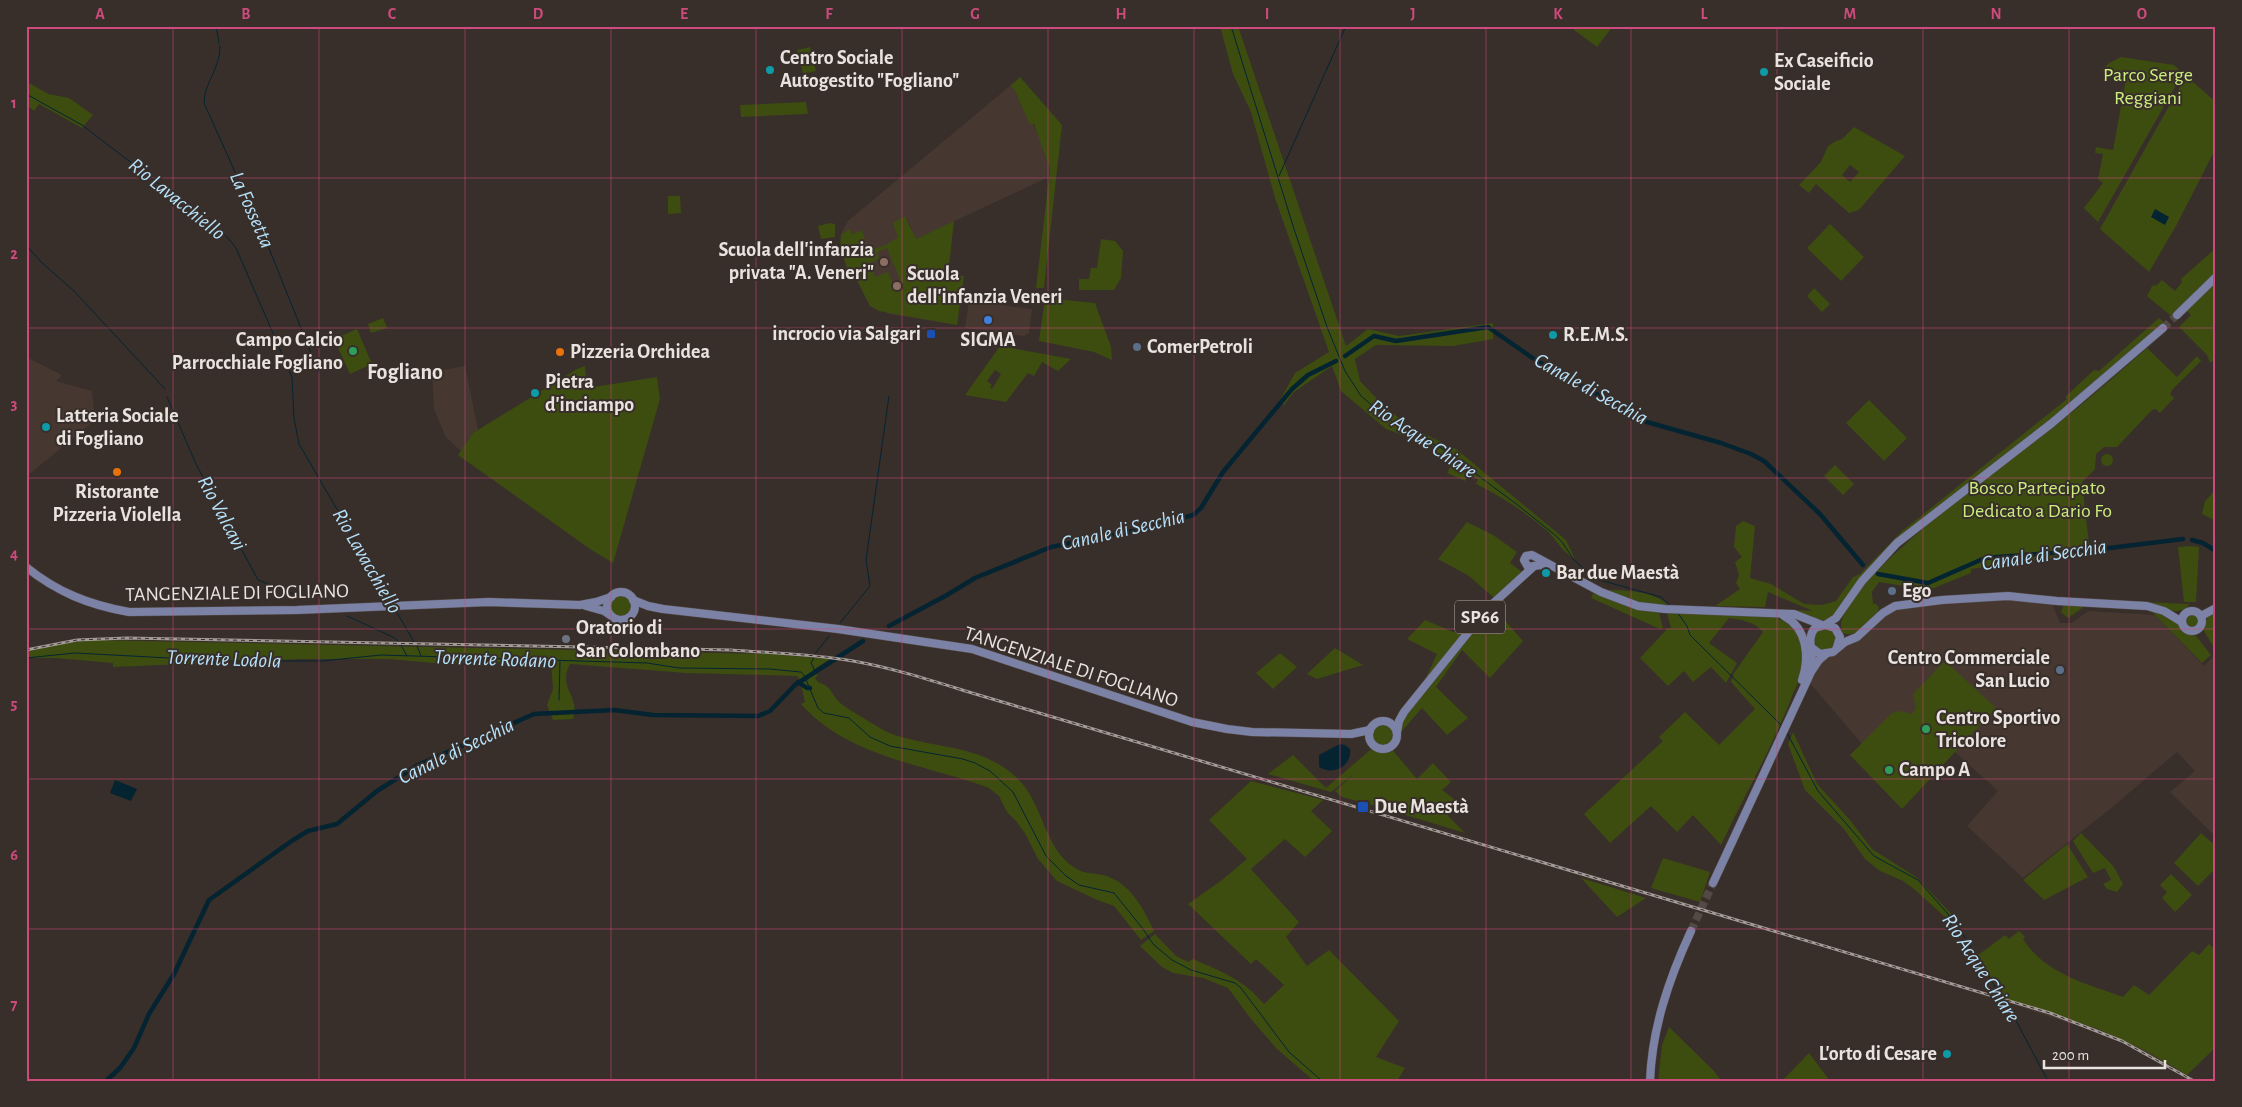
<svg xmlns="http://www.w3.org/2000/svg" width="2242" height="1107" viewBox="0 0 2242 1107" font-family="'Alegreya Sans',sans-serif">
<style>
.built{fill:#463831}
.green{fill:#3d4d10;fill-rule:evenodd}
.water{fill:#042432}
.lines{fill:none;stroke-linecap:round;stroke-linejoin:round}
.stream{stroke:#042432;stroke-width:1}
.canal{stroke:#042432;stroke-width:4.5}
.major-tunnel{stroke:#534945;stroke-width:8;stroke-dasharray:8 4;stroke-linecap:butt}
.major-casing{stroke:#544c48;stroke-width:9}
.major{stroke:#7b82a5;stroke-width:8}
.rail-casing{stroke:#a39b98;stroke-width:3}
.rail{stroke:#382e2a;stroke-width:1;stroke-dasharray:4;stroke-linecap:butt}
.grid{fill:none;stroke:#cc4b7c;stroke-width:1;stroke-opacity:0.55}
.culture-dot{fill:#0f9aa8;stroke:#382e2a;stroke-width:2}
.education-dot{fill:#8d6e63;stroke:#382e2a;stroke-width:2}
.shop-dot{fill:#3f7fe0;stroke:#382e2a;stroke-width:2}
.transit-dot{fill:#1a4fb4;stroke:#382e2a;stroke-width:2}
.service-dot{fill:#5c6f8a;stroke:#382e2a;stroke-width:2}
.leisure-dot{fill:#2e9e5b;stroke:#382e2a;stroke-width:2}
.food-dot{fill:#e8710a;stroke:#382e2a;stroke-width:2}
.worship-dot{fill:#6b7280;stroke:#382e2a;stroke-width:2}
.labels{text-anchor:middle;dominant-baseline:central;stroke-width:4;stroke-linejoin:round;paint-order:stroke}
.shield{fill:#382e2a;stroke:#b4ada9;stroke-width:1}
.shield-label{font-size:19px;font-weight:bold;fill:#e9e3e0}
.poi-label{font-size:20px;font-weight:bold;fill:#e9e3e0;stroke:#382e2a;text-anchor:start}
.park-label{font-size:20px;fill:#cbed7e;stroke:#382e2a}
.street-label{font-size:20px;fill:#e9e3e0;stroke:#382e2a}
.water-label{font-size:21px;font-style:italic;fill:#b6e2fb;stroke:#382e2a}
.quarter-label{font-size:22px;font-weight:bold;fill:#e9e3e0;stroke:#382e2a}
.neatline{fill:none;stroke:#cc4b7c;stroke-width:2}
.grid-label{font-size:16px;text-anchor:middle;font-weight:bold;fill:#cc4b7c}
</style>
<rect width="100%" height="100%" fill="#382e2a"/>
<g class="built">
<path d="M 1010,86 L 1014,89 L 1030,125 L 1033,124 L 1041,141 L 1050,169 L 1049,177 L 916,239 L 906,216 L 910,245 L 957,325 L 889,314 L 870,306 L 846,258 L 862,230 L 852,234 L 850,230 L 841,234 L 845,226 L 848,221 Z"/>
<path d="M 969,301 L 1032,309 L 1029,333 L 1024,336 L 965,328 Z"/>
<path d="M 26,357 L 62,375 L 56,381 L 92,391 L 95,420 L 26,477 Z"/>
<path d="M 465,366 L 478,430 L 473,433 L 461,451 L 446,437 L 434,409 L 432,372 Z"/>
<path d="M 1994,597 L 2052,604 L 2060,623 L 2072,623 L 2088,611 L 2155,615 L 2204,666 L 2215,655 L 2216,837 L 2170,792 L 2195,771 L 2177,752 L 2110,809 L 2023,878 L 1967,826 L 1998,791 L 1955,752 L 1901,806 L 1861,743 L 1810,683 L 1824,660 L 1837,654 L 1844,646 L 1862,638 L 1883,617 L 1896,609 Z"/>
<path d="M 1913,969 L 1918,972 L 1996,996 L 1995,999 L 1908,973 Z"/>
<path d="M 2006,999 L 2098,1029 L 2146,1051 L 2196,1081 L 2192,1081 L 2145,1053 L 2105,1035 L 2006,1002 Z"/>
</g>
<g class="green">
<path d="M 1220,26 L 1238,26 L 1346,346 L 1368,329 L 1399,336 L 1493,323 L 1493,339 L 1453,346 L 1376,345 L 1355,359 L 1360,381 L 1385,407 L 1410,427 L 1456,449 L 1566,540 L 1575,559 C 1560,551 1557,539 1545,529 C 1524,511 1500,496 1476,484 L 1478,479 L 1469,474 L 1465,481 L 1447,473 L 1453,462 L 1434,450 L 1435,447 L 1386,429 L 1341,391 L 1332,366 L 1294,392 L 1284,405 L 1279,402 L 1295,373 L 1329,352 L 1275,198 L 1251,112 L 1233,74 Z"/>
<path d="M 1577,26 L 1613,26 L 1597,47 L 1574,30 Z"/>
<path d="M 810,47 L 816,71 L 803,74 L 797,50 Z"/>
<path d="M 2121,57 L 2174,65 L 2183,73 L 2098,222 L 2084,208 L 2103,183 L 2098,179 L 2103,154 L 2095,153 L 2096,147 L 2113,150 L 2127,73 L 2101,71 L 2109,63 Z"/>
<path d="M 2186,76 L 2216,102 L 2216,148 L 2176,226 L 2149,272 L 2100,229 Z"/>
<path d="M 1020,77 L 1062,125 L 1044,288 L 1036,288 L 1050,169 L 1034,124 L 1030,125 L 1014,89 L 1010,86 Z"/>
<path d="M 26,81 L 48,94 L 69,98 L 93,115 L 82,128 L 39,104 L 34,111 L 26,105 Z"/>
<path d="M 806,102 L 808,114 L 741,117 L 740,105 Z"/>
<path d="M 1854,127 L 1905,156 L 1859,210 L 1849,213 L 1816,184 L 1809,193 L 1799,185 L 1821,162 L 1828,146 L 1836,141 L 1842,139 ZM 1850,165 L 1859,172 L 1850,182 L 1842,175 Z"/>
<path d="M 668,196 L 680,196 L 681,213 L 668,214 Z"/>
<path d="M 905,216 L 916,239 L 954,221 L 948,275 L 964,276 L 957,325 L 879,311 L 870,306 L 855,276 L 850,277 L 840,247 L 841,234 L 850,229 L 852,234 L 862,230 L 868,251 L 886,245 L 898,237 L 893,223 ZM 887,248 L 904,289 L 903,290 L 895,289 L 888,272 L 875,277 L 870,263 L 879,259 L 877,252 Z"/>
<path d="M 830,223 L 835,224 L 835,237 L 821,239 L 818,226 Z"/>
<path d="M 1830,224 L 1864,257 L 1841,281 L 1807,248 Z"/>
<path d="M 1101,239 L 1115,241 L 1123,251 L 1121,278 L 1114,290 L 1079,290 L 1079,279 L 1089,279 L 1091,268 L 1097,268 Z"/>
<path d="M 2216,248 L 2216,272 L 2171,316 L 2147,296 L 2152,286 L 2157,285 L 2162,280 L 2175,291 L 2182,282 L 2181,279 Z"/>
<path d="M 2216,283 L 2216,358 L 2210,363 L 2207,355 L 2179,327 L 2191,315 L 2187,311 Z"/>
<path d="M 1814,288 L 1830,304 L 1822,312 L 1807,296 Z"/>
<path d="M 1045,298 L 1095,303 L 1111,347 L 1112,360 L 1094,352 L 1039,341 Z"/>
<path d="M 383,318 L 387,328 L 371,333 L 368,324 Z"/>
<path d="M 2159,318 L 2164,322 L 2077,399 L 1896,540 L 1860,578 L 1836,614 L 1826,621 L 1807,617 L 1798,610 L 1813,611 L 1768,592 L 1765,607 L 1715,606 L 1740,589 L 1736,583 L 1739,575 L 1735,562 L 1742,557 L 1734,547 L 1736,526 L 1743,521 L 1755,526 L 1750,578 L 1771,584 L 1804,604 L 1822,605 L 1836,601 L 1853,577 L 1860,574 L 1901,532 L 2067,399 L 2065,397 L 2094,370 L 2099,371 Z"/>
<path d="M 357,329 L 372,364 L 350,374 L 334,339 Z"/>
<path d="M 1000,346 L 1071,359 L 1058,371 L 1042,362 L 1034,376 L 1028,373 L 1006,402 L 965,395 ZM 995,370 L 1001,374 L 992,389 L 990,387 L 992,385 L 987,381 Z"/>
<path d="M 2147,348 L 2177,377 L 2197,356 L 2201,361 L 2172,390 L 2170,394 L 2174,398 L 2160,413 L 2156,409 L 2152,410 L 2117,447 L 2104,447 L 2096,454 L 2095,469 L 2082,482 L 2090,553 L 1971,569 L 1971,573 L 1929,590 L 1879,582 L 1872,592 L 1873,604 L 1876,604 L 1879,607 C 1877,620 1856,639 1842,633 C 1826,589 2014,459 2049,431 C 2082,405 2115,376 2147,348 Z"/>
<path d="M 585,366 L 587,388 L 657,377 L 660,399 L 613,563 L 590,549 L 458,455 L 473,433 L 577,369 Z"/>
<path d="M 1869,400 L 1907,438 L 1884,461 L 1846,423 Z"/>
<circle cx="2107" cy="460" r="6"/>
<path d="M 1835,465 L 1854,484 L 1843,495 L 1824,476 Z"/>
<path d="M 2216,489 L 2216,521 L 2202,514 L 2205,501 Z"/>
<path d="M 1467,522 L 1493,535 L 1517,552 L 1510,563 L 1522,572 L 1508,584 L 1513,590 L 1495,609 L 1523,641 L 1490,678 L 1462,650 L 1436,687 L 1468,718 L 1447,735 L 1422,708 L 1389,746 L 1417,779 L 1433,763 L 1451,782 L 1442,790 L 1459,803 L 1448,816 L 1465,833 L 1399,813 L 1402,806 L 1379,798 L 1376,806 L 1342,797 L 1335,791 L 1355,773 L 1331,792 L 1268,774 L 1293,755 L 1326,788 L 1376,745 L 1372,736 L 1374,729 L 1384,724 L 1392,728 C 1413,707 1425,680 1437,654 L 1407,639 L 1425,620 L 1458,634 L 1494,598 L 1469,576 L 1438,559 Z"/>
<path d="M 2190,546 L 2199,547 L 2196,602 L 2184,602 L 2178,547 Z"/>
<path d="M 1603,590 C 1625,590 1654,590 1670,607 L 1645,605 Z"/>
<path d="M 1593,593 L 1634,608 L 1659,613 L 1663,628 L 1660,629 L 1591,598 Z"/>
<circle cx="621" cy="606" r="11"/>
<path d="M 2146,602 L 2187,604 L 2190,603 C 2181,619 2160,607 2146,602 Z"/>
<path d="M 2064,604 L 2141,607 L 2157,611 L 2178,623 L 2187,633 L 2196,636 L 2211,655 L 2202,663 L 2153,613 L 2148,610 L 2085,606 L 2068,618 L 2061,612 Z"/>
<path d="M 2216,612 L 2216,637 L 2214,639 L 2216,651 L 2204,631 L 2207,618 Z"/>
<path d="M 1667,613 L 1773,617 C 1797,622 1808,647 1802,671 C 1800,681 1794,690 1791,699 C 1771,750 1744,796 1721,845 L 1693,815 L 1677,832 L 1651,806 L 1610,843 L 1584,814 L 1663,741 L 1659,737 L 1685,712 L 1719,745 L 1755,709 L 1731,682 L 1734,673 L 1763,632 C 1754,621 1742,620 1729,618 L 1709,643 L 1737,663 L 1726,683 L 1711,667 L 1693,682 L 1684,671 L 1668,686 L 1640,658 L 1668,628 L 1671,628 Z"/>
<circle cx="2192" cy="621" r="7"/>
<circle cx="1825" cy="639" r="11"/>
<path d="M 95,640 L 768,654 L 830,659 L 813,670 L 818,675 L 815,678 L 818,682 C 832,687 830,692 839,702 C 843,706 881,729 887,732 C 932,750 979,742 1017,778 C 1040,799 1044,841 1067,862 C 1086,878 1090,870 1109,877 C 1131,885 1145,911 1154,931 L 1141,940 L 1114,906 L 1095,899 L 1057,881 L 1038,859 L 1026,835 L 1016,821 L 1007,812 L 999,796 L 989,788 C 925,764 849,758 801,704 L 805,702 L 800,680 L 797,676 L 686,673 L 570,664 C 557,689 581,696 573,719 L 553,720 L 547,705 L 553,689 L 551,662 L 433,663 L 389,659 L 300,659 L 113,667 L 113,663 L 56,658 L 26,658 L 26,652 L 59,644 Z"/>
<path d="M 1335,648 L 1363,665 L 1317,679 L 1307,674 Z"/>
<path d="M 1280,653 L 1297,667 L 1273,689 L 1256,673 Z"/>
<path d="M 1945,661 L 1996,708 L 1902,809 L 1850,755 L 1892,713 L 1900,711 L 1912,714 L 1916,708 L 1913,694 Z"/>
<path d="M 1793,732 L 1817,784 L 1850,820 L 1872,849 L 1916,877 L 1960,923 L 1956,927 L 1914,889 L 1903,881 L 1880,871 L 1865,859 L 1844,829 L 1805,790 L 1788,744 Z"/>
<path d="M 1251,781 L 1323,800 L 1311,811 L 1332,831 L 1329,834 L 1305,857 L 1285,839 L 1251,869 L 1299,922 L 1286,937 L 1307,966 L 1329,950 L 1399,1021 L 1376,1057 L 1405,1068 L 1397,1081 L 1314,1081 L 1277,1049 L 1251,1019 L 1228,988 L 1203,978 L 1173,973 L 1162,967 L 1140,946 L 1155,934 L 1176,956 L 1188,962 L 1193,959 C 1221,971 1244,980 1264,1004 L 1284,985 L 1256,959 L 1251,964 L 1188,904 L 1222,880 L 1247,859 L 1209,820 Z"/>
<path d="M 2081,833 L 2114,867 L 2123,884 L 2117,892 L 2107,889 L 2103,884 L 2111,880 L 2105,868 L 2093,873 L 2073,841 Z"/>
<path d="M 2201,833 L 2216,846 L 2216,868 L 2198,886 L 2174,863 Z"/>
<path d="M 2067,844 L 2088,877 L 2044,900 L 2023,880 Z"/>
<path d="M 1663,858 L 1710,872 L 1700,902 L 1651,888 Z"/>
<path d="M 2171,874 L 2192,895 L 2175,912 L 2162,898 L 2167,892 L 2160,885 Z"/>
<path d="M 1581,878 L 1646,898 L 1617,917 Z"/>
<path d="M 2019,931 L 2025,937 L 2023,939 C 2045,974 2087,984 2123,997 L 2134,985 L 2149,995 L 2192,951 L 2199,955 L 2209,944 L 2216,951 L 2216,1047 L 2187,1075 L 2146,1051 L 2098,1029 L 2004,998 L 1977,956 L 2005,935 L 2009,939 Z"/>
<path d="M 1669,1027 L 1714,1071 L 1720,1079 L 1718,1081 L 1658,1081 L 1662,1045 Z"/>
<path d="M 1809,1053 L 1830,1081 L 1782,1081 Z"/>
</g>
<g class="water">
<path d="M 2155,209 L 2169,217 L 2165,225 L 2151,217 Z"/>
<path d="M 1340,744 L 1345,745 L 1350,749 C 1352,766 1334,776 1319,767 L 1319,755 Z"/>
<path d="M 115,780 L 137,789 L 131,801 L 110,793 Z"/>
</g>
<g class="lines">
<g class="stream">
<path d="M 216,26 L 219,43"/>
<path d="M 1231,26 L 1294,229 L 1327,327 L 1345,371 L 1361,396 L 1391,421 L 1441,448 L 1519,506 L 1555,535 L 1562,542 L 1574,560 L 1596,579 L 1661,597 L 1671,606"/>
<path d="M 220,46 C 221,67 204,83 204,103 L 266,241 L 319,373"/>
<path d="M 26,94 L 82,125 L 210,223 L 228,238 L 236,248 L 292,377 L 294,418 L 299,444 L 392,604"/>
<path d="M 1279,176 L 1346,26"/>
<path d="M 26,245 L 41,262 L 74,291 L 165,389"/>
<path d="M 167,397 L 196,464 L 258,580 L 306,599"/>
<path d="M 395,609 L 414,642"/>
<path d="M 1677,612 L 1687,626 L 1690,635 L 1781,725"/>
<path d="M 347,616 L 395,638 L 399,642"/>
<path d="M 840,623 L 870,586 L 866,560 L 889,396"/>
<path d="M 401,645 L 407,656"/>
<path d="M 417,646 L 421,656"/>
<path d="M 815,654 L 829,636"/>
<path d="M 814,657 L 811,663 L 815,671"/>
<path d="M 26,658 L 75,653 L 226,661 L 322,661 L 381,655 L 647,663 L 679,668 L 770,669 L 801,672 L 804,675 L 818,708 L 824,713 L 849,718 L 870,737 L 890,746 L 963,759 L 975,763 L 990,771 L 1013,792 L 1046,856 L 1066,876 L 1079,885 L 1114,893 L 1143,929 L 1153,944 L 1172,960 L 1191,970 L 1235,983 L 1241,988 L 1289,1052 L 1322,1081"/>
<path d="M 559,700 L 560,662"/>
<path d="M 1787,733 L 1818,791 L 1874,856 L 1918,880 L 1956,923 L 2014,1017 L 2048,1081"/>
</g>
<g class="canal">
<path d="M 1345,356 L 1374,336 L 1396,341 L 1488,327 L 1537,361 L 1647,422 L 1721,443 L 1751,454 L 1764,461 L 1820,514 L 1863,565"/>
<path d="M 2192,540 L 2203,543 L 2216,551"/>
<path d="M 1878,574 L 1928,583 L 1985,558 L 2093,550 L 2183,539"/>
<path d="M 889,626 L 947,595 L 975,578 L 1051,547 L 1148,528 L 1193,515 L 1201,508 L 1223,472 L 1292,389 L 1308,375 L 1336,361"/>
<path d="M 798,682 L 807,688 L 810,688"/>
<path d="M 106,1081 L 120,1068 L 134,1048 L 149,1014 L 174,974 L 209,900 L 293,840 L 308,831 L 337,824 L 377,791 L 418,765 L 534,714 L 614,710 L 653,715 L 758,716 L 770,711 L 795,685 L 863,641"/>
</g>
<g class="major-tunnel">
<path d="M 2163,328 L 2177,315"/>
<path d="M 1691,931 L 1713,883"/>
</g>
<defs>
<g id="major">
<path d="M 2177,315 L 2216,277"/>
<path d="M 1551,566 L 1540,565 L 1528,567 L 1524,560 L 1526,556 L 1532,555 L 1601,592 L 1638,606 L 1665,609 L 1794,614 L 1822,625"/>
<path d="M 26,567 C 57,592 89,605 129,612 L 297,610 L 489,602 L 580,605 L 596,602 L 611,597"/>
<circle cx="621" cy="606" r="14"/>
<path d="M 633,600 L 648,606 L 663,609 L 838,629 L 972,649 L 1192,722 L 1227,729 L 1252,732 L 1351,734 L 1370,730"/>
<path d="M 586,606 L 604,611 L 610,615"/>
<circle cx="2192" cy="621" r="10"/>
<path d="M 1784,616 C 1807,628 1810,657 1802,680"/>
<path d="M 2201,616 L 2216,608"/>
<path d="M 1825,625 L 1836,618 L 1862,581 L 1897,543 L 2052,423 L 2163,328"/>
<path d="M 1812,648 L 1820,654 L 1833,652 L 1845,642 L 1857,637 L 1883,613 L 1895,606 L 1942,600 L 2008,596 L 2057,601 L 2147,606 L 2164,611 L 2182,622"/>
<path d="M 1811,667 C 1815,653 1805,639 1815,628 L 1825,625 L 1835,628 L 1840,637 L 1837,647"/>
<circle cx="1383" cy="735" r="14"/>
<path d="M 1397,732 L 1399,721 L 1404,712 L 1487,609 L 1533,567"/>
<path d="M 1713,883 L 1811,672 L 1819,660 L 1826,654"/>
<path d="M 1650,1081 C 1652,1028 1669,979 1691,931"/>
</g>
</defs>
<use href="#major" class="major-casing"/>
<use href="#major" class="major"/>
<defs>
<path id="rail" d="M 26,650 L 77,640 L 127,638 L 731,650 C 772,653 813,654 853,661 C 893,668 933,681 972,693 L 2050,1013 L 2122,1041 L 2194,1081"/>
</defs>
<use href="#rail" class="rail-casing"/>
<use href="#rail" class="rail"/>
</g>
<path class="grid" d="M 173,26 L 173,1081M 319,26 L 319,1081M 465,26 L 465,1081M 611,26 L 611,1081M 756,26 L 756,1081M 902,26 L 902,1081M 1048,26 L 1048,1081M 1194,26 L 1194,1081M 1340,26 L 1340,1081M 1486,26 L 1486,1081M 1631,26 L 1631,1081M 1777,26 L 1777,1081M 1923,26 L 1923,1081M 2069,26 L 2069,1081M 26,178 L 2216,178M 26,328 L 2216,328M 26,478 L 2216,478M 26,629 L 2216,629M 26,779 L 2216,779M 26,929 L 2216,929"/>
<g class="culture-dot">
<circle cx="770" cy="70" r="5"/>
<circle cx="1764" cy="72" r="5"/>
<circle cx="1553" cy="335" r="5"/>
<circle cx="535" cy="393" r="5"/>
<circle cx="46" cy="427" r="5"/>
<circle cx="1546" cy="573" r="5"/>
<circle cx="1947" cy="1054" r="5"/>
</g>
<g class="education-dot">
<circle cx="884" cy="262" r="5"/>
<circle cx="897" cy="286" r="5"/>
</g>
<circle class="shop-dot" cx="988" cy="320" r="5"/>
<g class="transit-dot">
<rect x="926" y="329" width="10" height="10" rx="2.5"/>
<rect x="1357" y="801" width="12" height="12" rx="2.5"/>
</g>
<g class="service-dot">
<circle cx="1137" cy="347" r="5"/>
<circle cx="1892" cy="591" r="5"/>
<circle cx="2060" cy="670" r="5"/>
</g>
<g class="leisure-dot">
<circle cx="353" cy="351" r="5"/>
<circle cx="1926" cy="729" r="5"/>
<circle cx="1889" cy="770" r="5"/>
</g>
<g class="food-dot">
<circle cx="560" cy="352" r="5"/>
<circle cx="117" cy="472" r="5"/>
</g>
<circle class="worship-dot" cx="566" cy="639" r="5"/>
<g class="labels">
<rect class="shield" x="1455" y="600.5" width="50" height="33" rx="4"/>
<g class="shield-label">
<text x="1480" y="617">SP66</text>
</g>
<g class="poi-label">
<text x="780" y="58">Centro Sociale<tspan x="780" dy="23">Autogestito "Fogliano"</tspan></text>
<text x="1774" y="61">Ex Caseificio<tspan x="1774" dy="23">Sociale</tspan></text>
<text x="874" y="250" text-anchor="end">Scuola dell'infanzia<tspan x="874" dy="23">privata "A. Veneri"</tspan></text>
<text x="907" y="274">Scuola<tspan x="907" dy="23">dell'infanzia Veneri</tspan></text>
<text x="921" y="334" text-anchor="end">incrocio via Salgari</text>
<text x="1563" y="335">R.E.M.S.</text>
<text x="343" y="340" text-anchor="end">Campo Calcio<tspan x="343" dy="23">Parrocchiale Fogliano</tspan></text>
<text x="988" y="340" text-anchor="middle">SIGMA</text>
<text x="1147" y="347">ComerPetroli</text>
<text x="570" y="352">Pizzeria Orchidea</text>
<text x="545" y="382">Pietra<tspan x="545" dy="23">d'inciampo</tspan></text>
<text x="56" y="416">Latteria Sociale<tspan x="56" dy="23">di Fogliano</tspan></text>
<text x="117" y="492" text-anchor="middle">Ristorante<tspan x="117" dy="23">Pizzeria Violella</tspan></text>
<text x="1556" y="573">Bar due Maestà</text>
<text x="1902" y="591">Ego</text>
<text x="576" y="628">Oratorio di<tspan x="576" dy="23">San Colombano</tspan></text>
<text x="2050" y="658" text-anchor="end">Centro Commerciale<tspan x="2050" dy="23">San Lucio</tspan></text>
<text x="1936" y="718">Centro Sportivo<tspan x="1936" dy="23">Tricolore</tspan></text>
<text x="1899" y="770">Campo A</text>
<text x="1374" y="807">Due Maestà</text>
<text x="1937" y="1054" text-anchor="end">L'orto di Cesare</text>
</g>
<g class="park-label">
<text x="2148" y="75">Parco Serge<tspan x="2148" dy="23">Reggiani</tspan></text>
<text x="2037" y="488">Bosco Partecipato<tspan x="2037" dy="23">Dedicato a Dario Fo</tspan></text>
</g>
<g class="street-label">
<text transform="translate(237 593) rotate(-1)">TANGENZIALE DI FOGLIANO</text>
<text transform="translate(1071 667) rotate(18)">TANGENZIALE DI FOGLIANO</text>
</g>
<g class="water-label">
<text transform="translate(177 199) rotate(39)">Rio Lavacchiello</text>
<text transform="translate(252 210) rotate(66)">La Fossetta</text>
<text transform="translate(1591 389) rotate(29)">Canale di Secchia</text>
<text transform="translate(1423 439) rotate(34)">Rio Acque Chiare</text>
<text transform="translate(222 513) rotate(62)">Rio Valcavi</text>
<text transform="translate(1123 530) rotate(-13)">Canale di Secchia</text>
<text transform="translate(2044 555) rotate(-8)">Canale di Secchia</text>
<text transform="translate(367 561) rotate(60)">Rio Lavacchiello</text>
<text transform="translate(224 659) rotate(2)">Torrente Lodola</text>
<text transform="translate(495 659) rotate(2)">Torrente Rodano</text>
<text transform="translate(456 751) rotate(-26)">Canale di Secchia</text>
<text transform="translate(1981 968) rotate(57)">Rio Acque Chiare</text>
</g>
<g class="quarter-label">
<text x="405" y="372">Fogliano</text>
</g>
</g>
<rect width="2242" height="1107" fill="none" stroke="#382e2a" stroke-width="55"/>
<path d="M2044 1060v8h121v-8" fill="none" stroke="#e9e3e0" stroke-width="2.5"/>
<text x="2052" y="1060" font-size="15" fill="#e9e3e0" stroke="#382e2a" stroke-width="4" paint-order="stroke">200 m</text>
<rect x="28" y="28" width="2186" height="1052" class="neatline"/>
<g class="grid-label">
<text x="100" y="19">A</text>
<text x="246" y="19">B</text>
<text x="392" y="19">C</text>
<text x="538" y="19">D</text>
<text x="684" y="19">E</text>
<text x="829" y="19">F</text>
<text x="975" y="19">G</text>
<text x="1121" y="19">H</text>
<text x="1267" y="19">I</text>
<text x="1413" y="19">J</text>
<text x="1558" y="19">K</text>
<text x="1704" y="19">L</text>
<text x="1850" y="19">M</text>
<text x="1996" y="19">N</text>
<text x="2142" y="19">O</text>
<text x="14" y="108">1</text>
<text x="14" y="259">2</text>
<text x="14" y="409">3</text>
<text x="14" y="559">4</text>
<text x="14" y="709">5</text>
<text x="14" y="860">6</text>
<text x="14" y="1010">7</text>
</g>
</svg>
